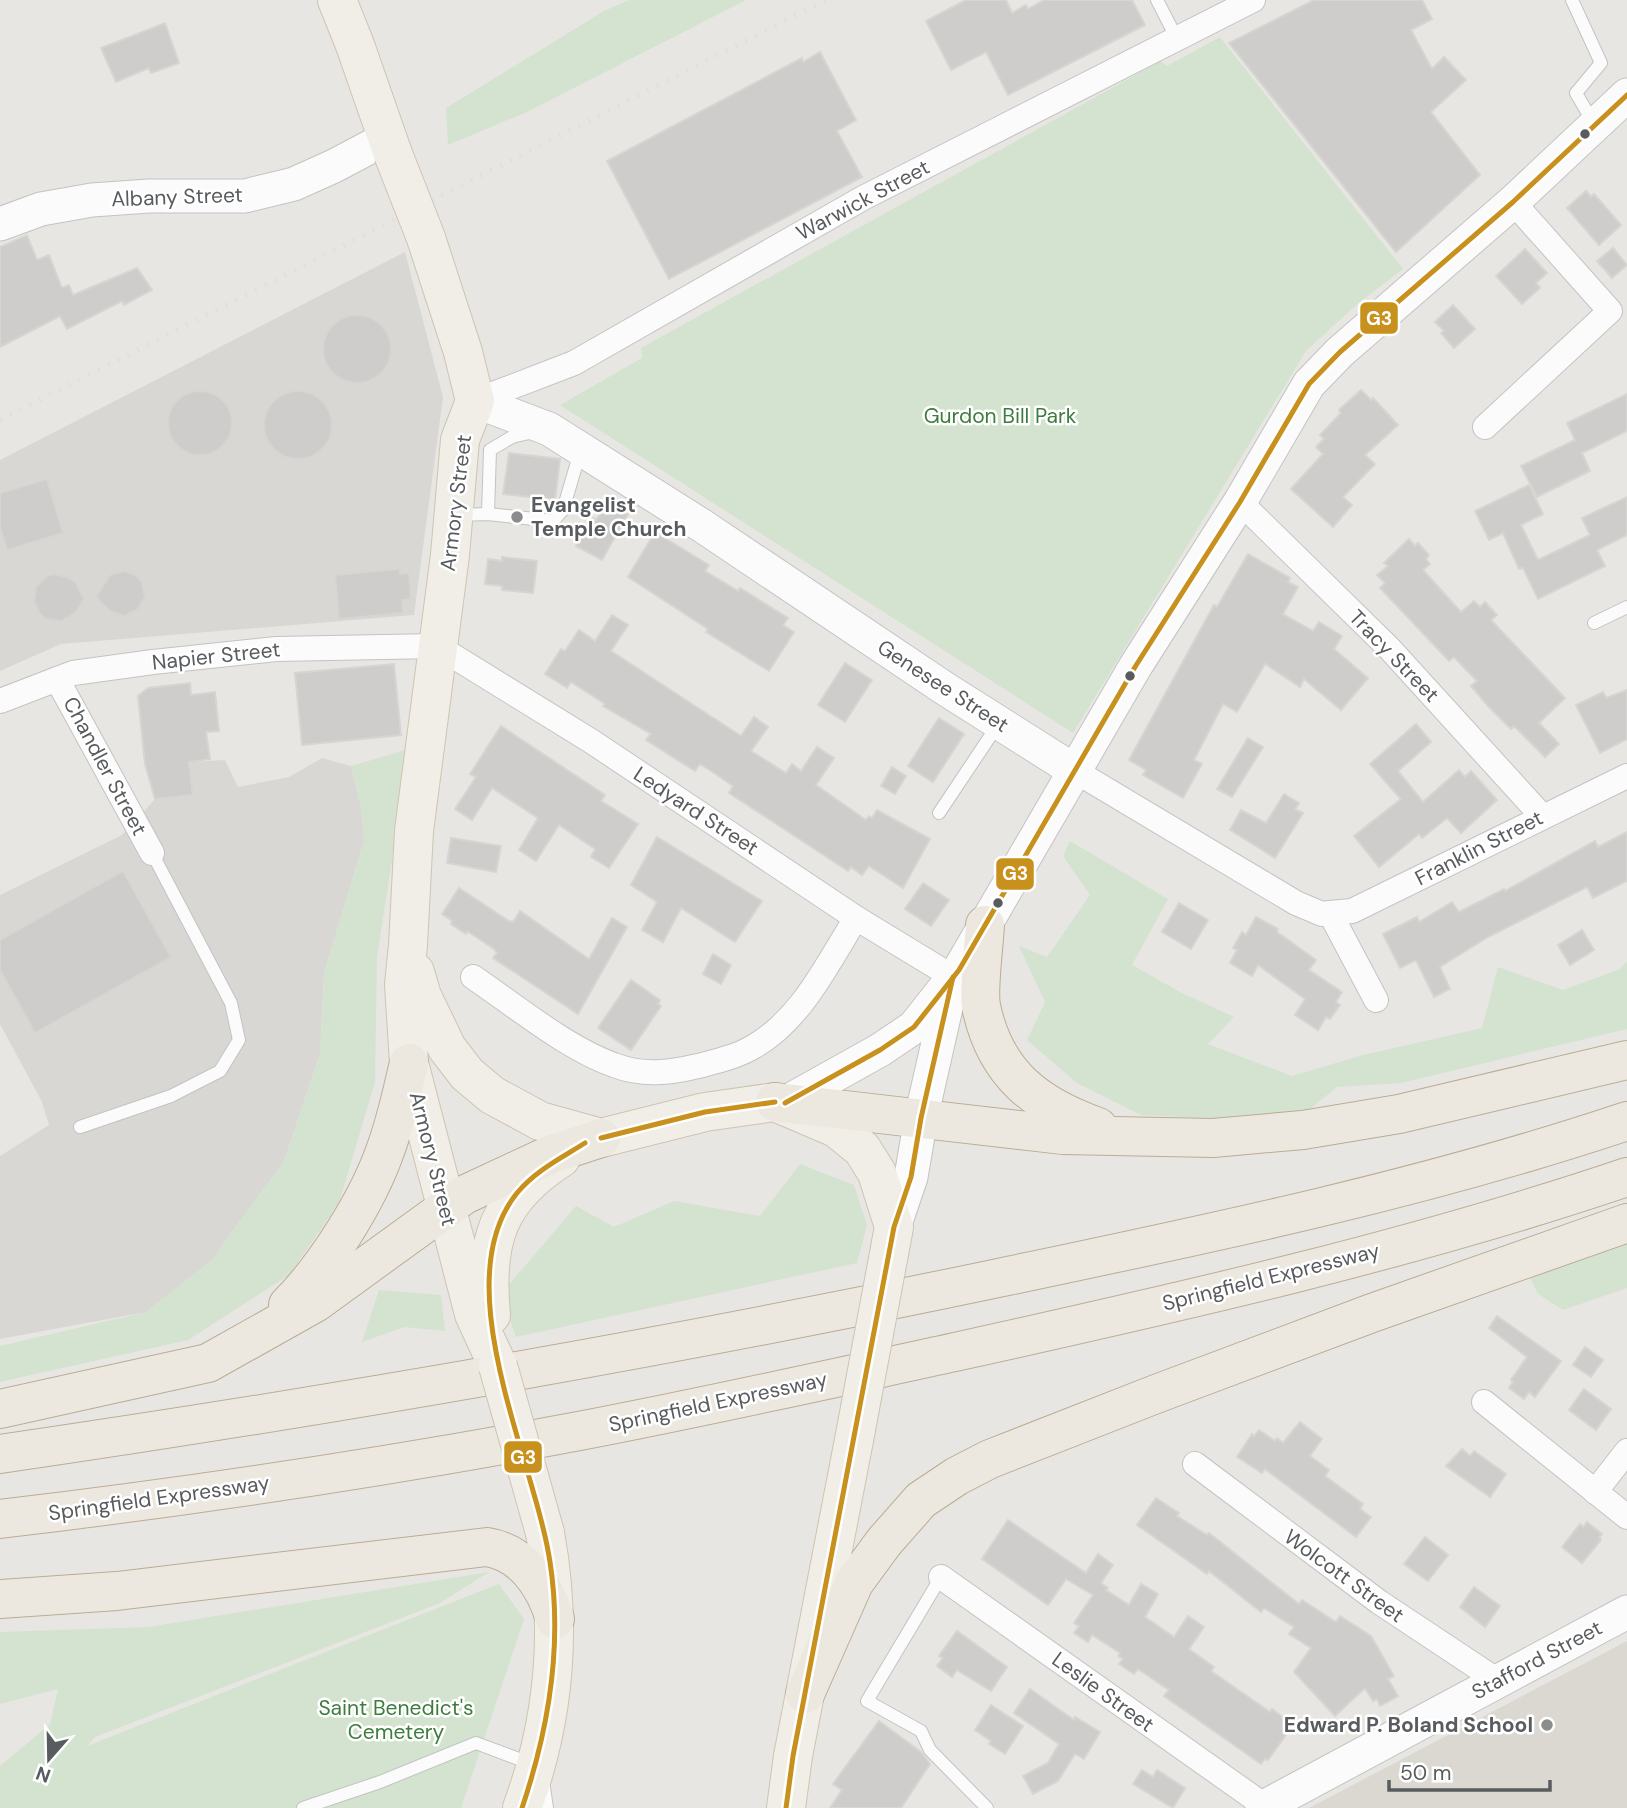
<svg xmlns="http://www.w3.org/2000/svg" width="1627" height="1808" viewBox="0 0 1627 1808" font-family="'DM Sans',sans-serif">
<style>
.industrial{fill:#d9d7d4}
.education{fill:#dbd8d2}
.green{fill:#d3e3cf}
.building{fill:#cfcdcb;stroke:#d7d5d2;stroke-width:2}
.lines{fill:none;stroke-linecap:round;stroke-linejoin:round}
.service-casing{stroke:#c4c3c3;stroke-width:14}
.minor-casing{stroke:#c4c3c3;stroke-width:26}
.secondary-casing{stroke:#c3c3c3;stroke-width:35}
.primary-casing{stroke:#cec4b2;stroke-width:40}
.motorway-casing{stroke:#bbac94;stroke-width:40}
.service{stroke:#fcfbfb;stroke-width:12}
.minor{stroke:#fcfbfb;stroke-width:24}
.secondary{stroke:#fcfbfb;stroke-width:33}
.primary{stroke:#f0eee6;stroke-width:38}
.motorway{stroke:#ece8df;stroke-width:38}
.rail{stroke:#e0e0df;stroke-width:5;stroke-dasharray:2 9;stroke-linecap:butt}
.primary-bridge-casing{stroke:#cec4b2;stroke-width:40;stroke-linecap:butt}
.primary-bridge{stroke:#f0eee6;stroke-width:38}
.bus-1-casing{stroke:#fff;stroke-width:10}
.bus-1{stroke:#c8901c;stroke-width:5}
.bus-dot{fill:#595c5f;stroke:#fff;stroke-width:2.5}
.poi-dot{fill:#8b8c8d;stroke:#fff;stroke-width:2.5}
.labels{text-anchor:middle;dominant-baseline:central;stroke-width:5;stroke-linejoin:round;paint-order:stroke}
.street-label{font-size:21px;fill:#595c5f;stroke:#fff}
.park-label{font-size:21px;fill:#3d7c3c;stroke:#fff}
.poi-label{font-size:21px;font-weight:bold;fill:#595c5f;stroke:#fff;text-anchor:start}
.line-badge{stroke:#fff;stroke-width:2.5}
.badge-label{font-size:19px;text-anchor:middle;font-weight:bold;fill:#fff}
</style>
<rect width="100%" height="100%" fill="#e8e6e2"/>
<g class="industrial">
<path d="M 405,252 L 443,397 L 414,615 L 61,644 L 0,671 L 0,460 Z"/>
<path d="M 322,758 L 351,766 L 361,806 L 364,841 L 324,973 L 320,1054 L 284,1161 L 211,1261 L 146,1312 L 0,1339 L 0,1156 L 49,1125 L 42,1102 L 0,1024 L 0,895 L 122,835 L 155,799 L 192,795 L 189,762 L 225,760 L 238,787 L 289,777 Z"/>
</g>
<path class="education" d="M 1627,1641 L 1627,1808 L 1309,1808 Z"/>
<g class="green">
<path d="M 629,0 L 746,0 L 527,112 L 448,145 L 446,108 L 604,11 Z"/>
<path d="M 1220,37 L 1403,269 L 1356,305 L 1306,351 L 1073,733 L 560,405 L 642,358 L 641,348 L 1161,61 L 1167,66 Z"/>
<path d="M 409,749 L 377,957 L 375,1082 L 339,1203 L 289,1275 L 188,1340 L 0,1382 L 0,1346 L 146,1312 L 211,1261 L 284,1161 L 320,1054 L 324,973 L 364,841 L 361,806 L 351,766 Z"/>
<path d="M 1070,841 L 1168,899 L 1132,965 L 1180,992 L 1234,1017 L 1208,1044 L 1292,1076 L 1363,1055 L 1482,1028 L 1498,967 L 1563,990 L 1620,969 L 1627,961 L 1627,1029 L 1401,1083 L 1337,1087 L 1304,1114 L 1225,1119 L 1141,1115 L 1077,1083 L 1027,1040 L 1045,1002 L 1019,946 L 1047,957 L 1090,895 L 1063,856 Z"/>
<path d="M 800,1164 L 854,1185 L 867,1225 L 857,1263 L 516,1337 L 501,1294 L 576,1206 L 614,1227 L 674,1201 L 760,1216 Z"/>
<path d="M 1627,1238 L 1627,1288 L 1563,1310 L 1538,1294 L 1528,1274 Z"/>
<path d="M 379,1290 L 441,1295 L 445,1331 L 404,1327 L 362,1342 Z"/>
<path d="M 489,1572 L 440,1603 L 95,1737 L 87,1746 L 499,1584 L 524,1619 L 461,1808 L 0,1808 L 0,1766 L 50,1724 L 58,1689 L 0,1704 L 0,1632 L 148,1627 Z"/>
</g>
<g class="building">
<path d="M 966,0 L 1006,0 L 1012,13 L 1026,5 L 1028,9 L 1044,0 L 1132,0 L 1145,25 L 1008,95 L 986,52 L 951,70 L 926,21 Z"/>
<path d="M 1314,0 L 1422,0 L 1432,19 L 1411,30 L 1432,69 L 1444,57 L 1466,80 L 1431,112 L 1480,175 L 1396,252 L 1229,43 Z"/>
<path d="M 165,23 L 179,63 L 151,73 L 149,68 L 116,82 L 101,48 Z"/>
<path d="M 820,52 L 856,120 L 837,131 L 862,177 L 669,279 L 607,161 L 802,58 L 803,62 Z"/>
<path d="M 1586,191 L 1591,197 L 1594,194 L 1621,225 L 1599,245 L 1567,208 Z"/>
<path d="M 27,235 L 37,260 L 49,255 L 62,288 L 69,285 L 73,295 L 137,268 L 152,290 L 124,305 L 122,301 L 67,329 L 60,316 L 0,347 L 0,247 Z"/>
<path d="M 1613,248 L 1627,265 L 1612,278 L 1597,261 Z"/>
<path d="M 1525,249 L 1547,273 L 1536,283 L 1540,288 L 1522,304 L 1496,276 Z"/>
<path d="M 1453,305 L 1475,329 L 1454,348 L 1441,333 L 1444,331 L 1435,322 Z"/>
<circle cx="357" cy="349" r="34"/>
<path d="M 1361,390 L 1371,400 L 1373,398 L 1398,425 L 1365,455 L 1375,464 L 1343,497 L 1352,505 L 1333,527 L 1291,489 L 1323,454 L 1316,447 L 1324,439 L 1320,435 L 1341,413 L 1339,410 Z"/>
<circle cx="200" cy="423" r="32"/>
<circle cx="298" cy="425" r="34"/>
<path d="M 1627,394 L 1627,431 L 1582,453 L 1590,471 L 1537,497 L 1521,466 L 1575,440 L 1567,423 Z"/>
<path d="M 509,453 L 560,459 L 555,500 L 503,494 Z"/>
<path d="M 47,479 L 63,533 L 7,550 L 0,528 L 0,493 Z"/>
<path d="M 1529,485 L 1543,514 L 1521,525 L 1538,560 L 1590,535 L 1582,518 L 1627,497 L 1627,535 L 1597,550 L 1605,566 L 1538,599 L 1523,568 L 1519,569 L 1503,533 L 1489,540 L 1475,511 Z"/>
<path d="M 607,502 L 628,514 L 602,560 L 576,546 L 593,518 L 596,520 Z"/>
<path d="M 655,532 L 709,565 L 705,571 L 738,591 L 740,588 L 788,618 L 783,625 L 794,632 L 769,671 L 706,632 L 708,629 L 628,577 Z"/>
<path d="M 1409,539 L 1415,546 L 1418,543 L 1429,555 L 1426,559 L 1430,564 L 1423,570 L 1461,612 L 1474,601 L 1480,607 L 1485,602 L 1497,615 L 1491,620 L 1565,698 L 1539,723 L 1559,744 L 1545,757 L 1514,726 L 1511,729 L 1489,707 L 1471,686 L 1477,681 L 1454,657 L 1449,661 L 1380,588 L 1385,583 L 1377,575 L 1388,566 L 1384,563 Z"/>
<path d="M 1248,554 L 1290,578 L 1288,582 L 1298,587 L 1283,614 L 1313,631 L 1319,622 L 1342,636 L 1334,649 L 1368,678 L 1341,710 L 1304,679 L 1300,687 L 1265,664 L 1237,712 L 1223,704 L 1194,760 L 1202,764 L 1183,798 L 1143,775 L 1146,770 L 1129,760 L 1214,605 L 1217,607 Z"/>
<path d="M 502,557 L 537,561 L 533,593 L 502,590 L 502,586 L 485,584 L 488,559 L 502,561 Z"/>
<path d="M 400,569 L 400,574 L 409,573 L 411,599 L 402,600 L 403,613 L 339,619 L 335,575 Z"/>
<path d="M 124,571 L 137,576 L 142,582 L 145,597 L 137,610 L 124,616 L 110,611 L 96,597 L 110,575 Z"/>
<path d="M 55,574 L 69,578 L 76,583 L 84,599 L 75,613 L 61,621 L 46,619 L 40,614 L 34,601 L 36,587 L 47,576 Z"/>
<path d="M 612,615 L 628,625 L 611,651 L 741,736 L 754,717 L 768,727 L 751,751 L 786,773 L 792,764 L 801,771 L 817,747 L 834,758 L 816,785 L 866,820 L 869,816 L 872,818 L 877,810 L 930,839 L 903,888 L 869,866 L 862,875 L 851,867 L 848,871 L 729,793 L 733,786 L 714,773 L 700,764 L 695,771 L 646,740 L 651,734 L 603,706 L 605,704 L 571,682 L 567,688 L 545,674 L 561,649 L 565,651 L 579,630 L 595,641 Z"/>
<path d="M 845,663 L 872,680 L 845,722 L 818,705 Z"/>
<path d="M 394,664 L 401,735 L 302,745 L 295,673 Z"/>
<path d="M 190,683 L 191,695 L 215,692 L 219,731 L 206,732 L 210,759 L 189,762 L 193,795 L 155,799 L 145,764 L 138,696 L 148,688 Z"/>
<path d="M 1627,690 L 1627,739 L 1600,753 L 1576,705 L 1603,692 L 1606,698 Z"/>
<path d="M 939,718 L 964,734 L 933,782 L 908,766 Z"/>
<path d="M 1416,724 L 1431,742 L 1398,771 L 1423,802 L 1459,770 L 1465,777 L 1471,771 L 1497,800 L 1461,833 L 1447,818 L 1422,838 L 1419,834 L 1379,867 L 1354,836 L 1401,799 L 1370,764 Z"/>
<path d="M 501,726 L 605,795 L 601,801 L 638,824 L 609,868 L 591,857 L 595,849 L 559,825 L 536,861 L 519,850 L 538,818 L 492,788 L 472,820 L 455,809 L 476,777 L 470,774 Z"/>
<path d="M 1248,738 L 1263,747 L 1232,797 L 1217,789 Z"/>
<path d="M 892,767 L 906,776 L 895,794 L 881,786 Z"/>
<path d="M 1284,794 L 1299,803 L 1295,809 L 1303,813 L 1275,858 L 1230,830 L 1241,810 L 1266,823 Z"/>
<path d="M 1627,832 L 1627,881 L 1593,898 L 1587,887 L 1488,937 L 1440,967 L 1450,989 L 1434,997 L 1416,960 L 1400,968 L 1383,934 L 1417,917 L 1419,922 L 1452,902 L 1459,912 L 1504,889 L 1505,891 L 1595,841 L 1598,847 Z"/>
<path d="M 657,837 L 762,901 L 735,942 L 681,908 L 663,942 L 642,930 L 657,902 L 631,885 Z"/>
<path d="M 451,838 L 501,846 L 496,872 L 447,863 Z"/>
<path d="M 123,871 L 171,957 L 35,1033 L 0,970 L 0,940 Z"/>
<path d="M 923,883 L 949,900 L 931,926 L 905,909 Z"/>
<path d="M 459,888 L 509,921 L 513,922 L 520,911 L 589,959 L 612,918 L 627,927 L 578,1014 L 493,958 L 497,953 L 494,949 L 467,931 L 466,934 L 451,924 L 452,921 L 442,914 Z"/>
<path d="M 1179,903 L 1208,920 L 1191,949 L 1162,932 Z"/>
<path d="M 1256,917 L 1278,929 L 1277,932 L 1316,960 L 1309,970 L 1342,992 L 1336,1002 L 1340,1005 L 1330,1019 L 1326,1017 L 1318,1030 L 1295,1015 L 1305,999 L 1258,965 L 1252,976 L 1230,963 L 1237,950 L 1233,948 L 1242,932 L 1246,935 Z"/>
<path d="M 1582,930 L 1594,950 L 1570,965 L 1558,945 Z"/>
<path d="M 713,954 L 731,965 L 721,984 L 703,974 Z"/>
<path d="M 631,980 L 660,1000 L 658,1004 L 661,1006 L 631,1050 L 598,1028 Z"/>
<path d="M 1497,1316 L 1561,1361 L 1535,1397 L 1529,1392 L 1524,1399 L 1509,1388 L 1513,1382 L 1511,1380 L 1527,1357 L 1489,1328 Z"/>
<path d="M 1585,1347 L 1603,1360 L 1591,1377 L 1573,1365 Z"/>
<path d="M 1584,1389 L 1611,1409 L 1596,1430 L 1569,1410 Z"/>
<path d="M 1300,1422 L 1322,1439 L 1310,1456 L 1329,1470 L 1325,1476 L 1363,1504 L 1360,1509 L 1371,1517 L 1356,1537 L 1265,1469 L 1262,1473 L 1237,1457 L 1252,1434 L 1254,1436 L 1259,1430 L 1275,1441 L 1277,1438 L 1283,1443 Z"/>
<path d="M 1462,1449 L 1470,1456 L 1474,1451 L 1506,1474 L 1490,1497 L 1446,1466 Z"/>
<path d="M 1156,1498 L 1179,1513 L 1177,1516 L 1207,1535 L 1209,1533 L 1299,1604 L 1302,1600 L 1336,1622 L 1340,1616 L 1371,1636 L 1394,1676 L 1388,1679 L 1398,1696 L 1380,1706 L 1377,1699 L 1373,1701 L 1365,1688 L 1335,1716 L 1294,1672 L 1311,1648 L 1289,1634 L 1294,1627 L 1264,1608 L 1261,1612 L 1209,1571 L 1207,1574 L 1137,1525 Z"/>
<path d="M 1008,1520 L 1086,1573 L 1098,1554 L 1113,1565 L 1101,1583 L 1108,1588 L 1106,1590 L 1129,1605 L 1141,1584 L 1158,1594 L 1145,1617 L 1174,1637 L 1188,1616 L 1204,1627 L 1189,1649 L 1214,1667 L 1211,1671 L 1270,1712 L 1272,1709 L 1293,1725 L 1268,1760 L 1265,1759 L 1261,1764 L 1164,1696 L 1169,1690 L 1138,1669 L 1134,1674 L 1119,1664 L 1123,1659 L 1118,1656 L 1120,1653 L 1092,1635 L 1088,1642 L 1074,1633 L 1079,1626 L 1074,1623 L 1093,1595 L 1066,1579 L 1048,1605 L 982,1559 Z"/>
<path d="M 1587,1522 L 1602,1534 L 1599,1537 L 1601,1540 L 1582,1563 L 1562,1547 L 1580,1524 L 1583,1527 Z"/>
<path d="M 1425,1537 L 1448,1555 L 1428,1581 L 1404,1564 Z"/>
<path d="M 1474,1587 L 1500,1606 L 1485,1627 L 1460,1607 Z"/>
<path d="M 957,1631 L 1007,1667 L 991,1691 L 957,1670 L 952,1677 L 937,1666 L 943,1658 L 939,1656 Z"/>
<path d="M 1030,1689 L 1074,1720 L 1075,1717 L 1100,1732 L 1084,1759 L 1075,1754 L 1058,1781 L 1033,1794 L 1023,1776 L 1048,1763 L 1059,1744 L 1014,1713 Z"/>
<path d="M 991,1705 L 1023,1726 L 1005,1754 L 989,1744 L 991,1741 L 975,1730 Z"/>
<path d="M 879,1721 L 921,1752 L 930,1764 L 901,1808 L 830,1808 L 842,1790 L 833,1784 Z"/>
<path d="M 1142,1770 L 1153,1777 L 1157,1770 L 1185,1788 L 1173,1808 L 1133,1784 Z"/>
</g>
<g class="lines">
<defs>
<g id="service">
<path d="M 1157,0 L 1177,39"/>
<path d="M 1572,0 L 1601,63 L 1576,93 L 1594,124"/>
<path d="M 488,514 L 490,450 L 512,437 L 533,432"/>
<path d="M 457,515 L 488,514 L 553,521 L 563,510 L 580,452"/>
<path d="M 1594,623 L 1627,607"/>
<path d="M 939,813 L 999,723"/>
<path d="M 80,1127 L 171,1096 L 220,1071 L 239,1040 L 231,1003 L 152,853"/>
<path d="M 941,1577 L 867,1701 L 921,1731 L 930,1750 L 987,1808"/>
<path d="M 543,1781 L 547,1808"/>
<path d="M 303,1808 L 380,1782 L 476,1743 L 532,1764"/>
</g>
<g id="minor">
<path d="M 475,401 L 574,363 L 863,198 L 1253,0"/>
<path d="M 1485,427 L 1610,311 L 1513,202"/>
<path d="M 1240,502 L 1389,648 L 1542,816"/>
<path d="M 57,679 L 152,853"/>
<path d="M 0,701 L 73,673 L 153,662 L 276,649 L 437,646 L 591,741 L 856,918 L 953,977"/>
<path d="M 1075,771 L 1296,903 L 1322,914 L 1330,913 L 1376,1000"/>
<path d="M 1330,913 L 1352,911 L 1627,776"/>
<path d="M 473,977 C 514,1005 568,1049 614,1065 C 642,1076 669,1073 698,1066 C 717,1061 736,1057 753,1047 C 801,1020 828,963 856,918"/>
<path d="M 1484,1402 L 1627,1517"/>
<path d="M 1195,1464 L 1379,1602 L 1498,1681"/>
<path d="M 1595,1492 L 1627,1451"/>
<path d="M 941,1577 L 1265,1806"/>
</g>
<g id="secondary">
<path d="M 0,224 L 41,209 L 92,200 L 149,196 L 245,196 L 294,184 L 334,166 L 387,138"/>
<path d="M 475,401 L 549,429 L 701,525 L 944,688 L 1075,771"/>
<path d="M 785,1103 L 880,1050 L 914,1027 L 959,970 L 1135,667 L 1240,502 L 1309,384 L 1340,352 L 1513,202 L 1627,95"/>
<path d="M 894,1227 L 911,1177 L 921,1118 L 950,990"/>
<path d="M 1262,1808 L 1627,1612"/>
</g>
<g id="primary">
<path d="M 337,0 L 355,45 L 393,154"/>
<path d="M 426,238 L 463,352 L 475,401 L 460,440 L 450,555 L 414,831 L 408,945 L 404,985 L 409,1063 L 474,1314 L 498,1366"/>
<path d="M 415,972 L 422,996 L 447,1048 L 467,1074 L 492,1095 L 540,1121 L 601,1138 L 705,1112 L 775,1102 L 836,1128 L 862,1149 L 877,1173 L 894,1227 L 891,1243"/>
<path d="M 491,1315 C 484,1241 497,1199 561,1158"/>
<path d="M 522,1808 C 555,1719 562,1626 545,1533"/>
<path d="M 786,1808 L 793,1756 L 854,1440"/>
</g>
<g id="motorway">
<path d="M 985,925 C 984,945 978,989 981,1006 C 995,1074 1036,1105 1098,1127"/>
<path d="M 775,1102 L 1063,1135 L 1213,1138 L 1303,1130 L 1399,1114 L 1627,1060"/>
<path d="M 288,1305 C 325,1268 368,1200 385,1151 C 396,1122 402,1092 409,1063"/>
<path d="M 0,1409 L 208,1363 L 315,1303 L 464,1195 L 552,1154 L 601,1138"/>
<path d="M 0,1454 C 336,1405 671,1347 1003,1277 C 1213,1233 1424,1189 1627,1121"/>
<path d="M 0,1519 C 194,1496 387,1467 579,1431 C 705,1407 830,1379 955,1352 C 1181,1302 1408,1251 1627,1177"/>
<path d="M 0,1599 L 117,1591 L 487,1547 C 524,1553 545,1586 555,1619"/>
<path d="M 805,1694 L 854,1583 L 884,1542 L 921,1500 L 957,1476 L 990,1459 L 1156,1394 L 1372,1313 L 1627,1223"/>
</g>
</defs>
<use href="#service" class="service-casing"/>
<use href="#minor" class="minor-casing"/>
<use href="#secondary" class="secondary-casing"/>
<use href="#primary" class="primary-casing"/>
<use href="#motorway" class="motorway-casing"/>
<use href="#service" class="service"/>
<use href="#minor" class="minor"/>
<use href="#secondary" class="secondary"/>
<use href="#primary" class="primary"/>
<use href="#motorway" class="motorway"/>
<path class="rail" d="M 0,420 L 826,0"/>
<defs>
<g id="primary-bridge">
<path d="M 393,154 L 426,238"/>
<path d="M 498,1366 L 545,1533"/>
<path d="M 854,1440 L 891,1243"/>
</g>
</defs>
<use href="#primary-bridge" class="primary-bridge-casing"/>
<use href="#primary-bridge" class="primary-bridge"/>
<defs>
<g id="bus-1">
<path d="M 785,1103 L 880,1050 L 914,1027 L 959,970 L 1135,667 L 1240,502 L 1309,384 L 1340,352 L 1513,202 L 1627,95"/>
<path d="M 601,1138 L 705,1112 L 775,1102"/>
<path d="M 522,1808 C 549,1728 563,1646 550,1562 C 535,1461 444,1283 517,1193 C 535,1171 561,1158 585,1143"/>
<path d="M 786,1808 L 793,1756 L 894,1227 L 911,1177 L 921,1118 L 953,977"/>
</g>
</defs>
<use href="#bus-1" class="bus-1-casing"/>
<use href="#bus-1" class="bus-1"/>
</g>
<g class="bus-dot">
<circle cx="1585" cy="134" r="6"/>
<circle cx="1130" cy="676" r="6"/>
<circle cx="998" cy="903" r="6"/>
</g>
<g class="poi-dot">
<circle cx="517" cy="517" r="7"/>
<circle cx="1547" cy="1725" r="7"/>
</g>
<g class="labels">
<g class="street-label">
<text transform="translate(177 197) rotate(-2)">Albany Street</text>
<text transform="translate(863 200) rotate(-28)">Warwick Street</text>
<text transform="translate(456 503) rotate(-83)">Armory Street</text>
<text transform="translate(216 656) rotate(-6)">Napier Street</text>
<text transform="translate(1394 656) rotate(46)">Tracy Street</text>
<text transform="translate(943 686) rotate(33)">Genesee Street</text>
<text transform="translate(105 766) rotate(62)">Chandler Street</text>
<text transform="translate(696 811) rotate(33)">Ledyard Street</text>
<text transform="translate(1479 848) rotate(-27)">Franklin Street</text>
<text transform="translate(433 1159) rotate(76)">Armory Street</text>
<text transform="translate(1271 1277) rotate(-14)">Springfield Expressway</text>
<text transform="translate(718 1402) rotate(-12)">Springfield Expressway</text>
<text transform="translate(159 1498) rotate(-8)">Springfield Expressway</text>
<text transform="translate(1344 1576) rotate(36)">Wolcott Street</text>
<text transform="translate(1537 1660) rotate(-28)">Stafford Street</text>
<text transform="translate(1103 1692) rotate(36)">Leslie Street</text>
</g>
<g class="park-label">
<text x="1000" y="416">Gurdon Bill Park</text>
<text x="396" y="1708">Saint Benedict's<tspan x="396" dy="24">Cemetery</tspan></text>
</g>
<g class="poi-label">
<text x="531" y="505">Evangelist<tspan x="531" dy="24">Temple Church</tspan></text>
<text x="1533" y="1725" text-anchor="end">Edward P. Boland School</text>
</g>
</g>
<g class="line-badge">
<rect x="1359" y="301" width="40" height="34" rx="7" fill="#c8901c"/>
<rect x="995" y="857" width="40" height="34" rx="7" fill="#c8901c"/>
<rect x="503" y="1440" width="40" height="34" rx="7" fill="#c8901c"/>
</g>
<g class="badge-label">
<text x="1379" y="325">G3</text>
<text x="1015" y="880">G3</text>
<text x="523" y="1464">G3</text>
</g>
<g transform="translate(49 1759) rotate(200)" stroke="#ffffff" stroke-width="5" paint-order="stroke">
<path d="M0-5L12 26L0 18L-12 26Z" fill="#595c5f"/>
<text y="-10" font-size="19" font-weight="bold" text-anchor="middle" fill="#595c5f">N</text>
</g>
<path d="M1389 1780v10h161v-10" fill="none" stroke="#595c5f" stroke-width="3.5"/>
<text x="1400" y="1780" font-size="21" fill="#595c5f" stroke="#ffffff" stroke-width="5" paint-order="stroke">50 m</text>
</svg>
